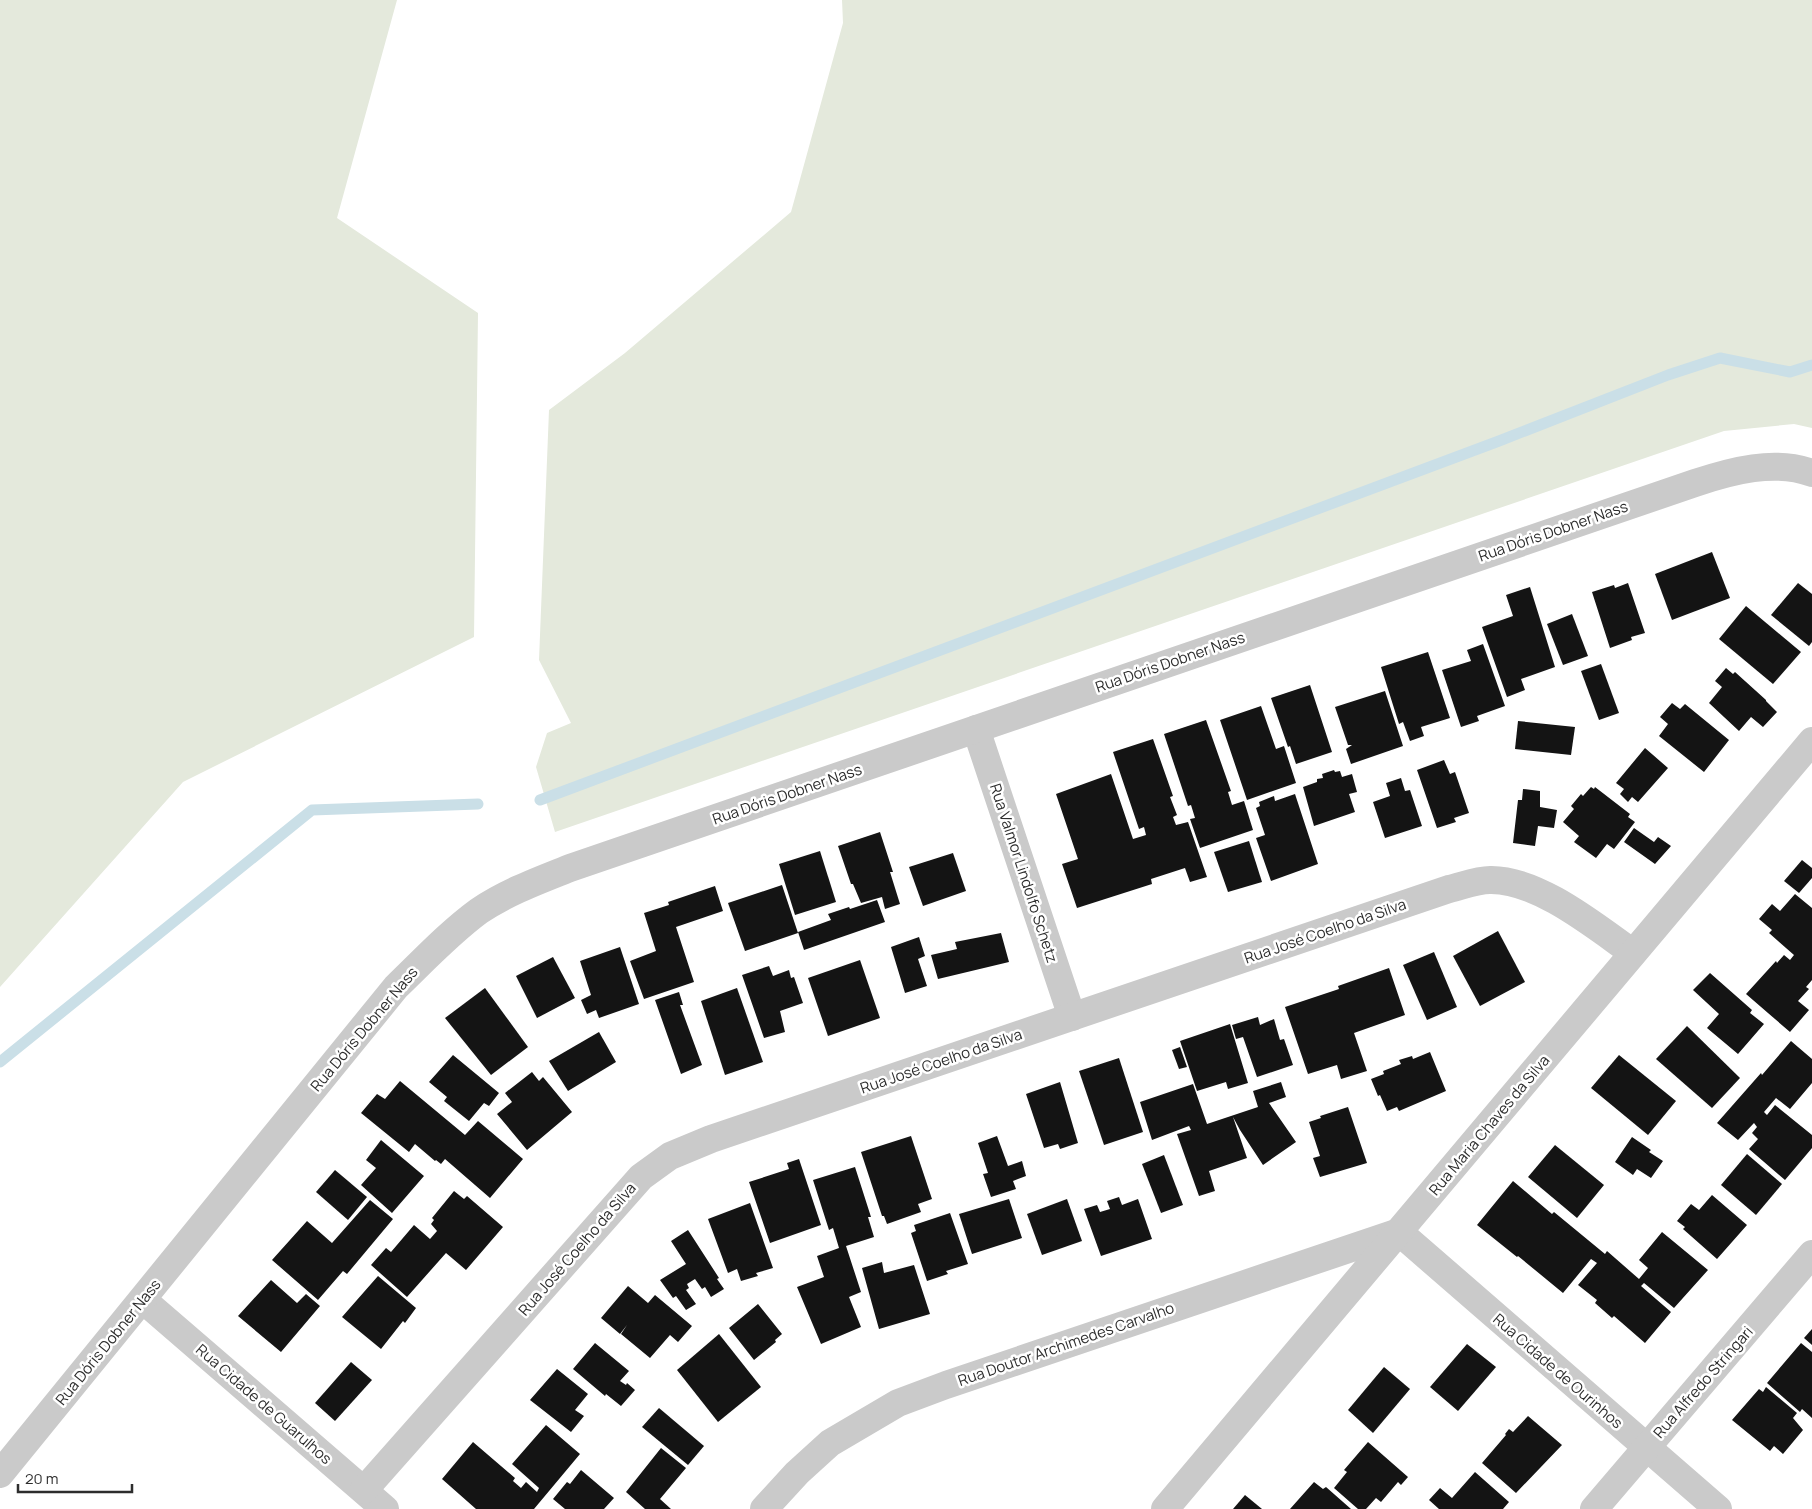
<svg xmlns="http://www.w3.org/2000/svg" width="1812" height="1509" viewBox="0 0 1812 1509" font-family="Manrope,sans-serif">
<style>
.green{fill:#e4e9dc}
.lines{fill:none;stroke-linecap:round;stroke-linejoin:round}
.stream{stroke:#cadfe7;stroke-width:11}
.building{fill:#141414}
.minor{stroke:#cacaca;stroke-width:28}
.labels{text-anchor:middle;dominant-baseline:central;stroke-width:5;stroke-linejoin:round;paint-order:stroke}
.street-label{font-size:15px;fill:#2d2d2d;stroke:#fff}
</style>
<rect width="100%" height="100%" fill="#fff"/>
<g class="green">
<path d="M 0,0 L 397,0 L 337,218 L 478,313 L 474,637 L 183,782 L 0,987 Z"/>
<path d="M 842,0 L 1812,0 L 1812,428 L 1794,424 L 1724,431 L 555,832 L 536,767 L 547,733 L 571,723 L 539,660 L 549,410 L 625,353 L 791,212 L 843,23 Z"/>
</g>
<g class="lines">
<g class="stream">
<path d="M 540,800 L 1499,441 L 1668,375 L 1720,358 L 1790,372 L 1812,365"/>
<path d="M 0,1062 L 312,810 L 478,804"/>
</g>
</g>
<g class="building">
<path d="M 1712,552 L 1730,598 L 1672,620 L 1655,574 Z"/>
<path d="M 1628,583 L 1645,633 L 1631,637 L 1632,640 L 1610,648 L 1592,592 L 1614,585 L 1615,588 Z"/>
<path d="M 1798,583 L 1812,594 L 1812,642 L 1809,646 L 1771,615 Z"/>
<path d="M 1530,587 L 1555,667 L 1521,679 L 1525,690 L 1507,697 L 1482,627 L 1513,616 L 1506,595 Z"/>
<path d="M 1746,606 L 1801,652 L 1773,684 L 1719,639 Z"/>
<path d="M 1572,614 L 1588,656 L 1563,665 L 1547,624 Z"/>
<path d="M 1483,644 L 1505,706 L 1477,716 L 1479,721 L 1461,727 L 1442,670 L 1471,661 L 1467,650 Z"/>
<path d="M 1428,652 L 1450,718 L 1421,727 L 1424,736 L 1410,741 L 1403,722 L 1399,724 L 1381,667 Z"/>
<path d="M 1601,664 L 1619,713 L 1599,720 L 1581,671 Z"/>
<path d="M 1726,668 L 1733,674 L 1735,672 L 1766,700 L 1766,701 L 1777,712 L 1763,727 L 1751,717 L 1739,731 L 1709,703 L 1722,687 L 1715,681 Z"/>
<path d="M 1310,685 L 1332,752 L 1296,764 L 1290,746 L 1288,747 L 1271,698 Z"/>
<path d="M 1385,691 L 1403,746 L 1351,764 L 1346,749 L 1352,745 L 1348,745 L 1335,707 Z"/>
<path d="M 1672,703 L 1680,709 L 1685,704 L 1729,740 L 1704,772 L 1659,736 L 1668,724 L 1660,717 Z"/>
<path d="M 1261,706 L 1276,749 L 1284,746 L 1296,783 L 1247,800 L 1220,720 Z"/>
<path d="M 1206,720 L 1231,791 L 1228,792 L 1232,805 L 1244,801 L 1253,830 L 1200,848 L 1190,819 L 1195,818 L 1191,805 L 1188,806 L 1164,734 Z"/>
<path d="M 1518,721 L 1575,727 L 1571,755 L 1515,749 Z"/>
<path d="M 1153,739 L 1173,796 L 1170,797 L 1177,815 L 1173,817 L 1176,825 L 1188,822 L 1207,877 L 1190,882 L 1185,868 L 1151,879 L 1152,884 L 1077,908 L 1062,864 L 1078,859 L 1056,794 L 1111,774 L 1133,839 L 1146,835 L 1144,827 L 1139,829 L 1113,752 Z"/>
<path d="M 1645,748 L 1668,768 L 1638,802 L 1632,797 L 1628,802 L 1620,794 L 1624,789 L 1616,783 Z"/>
<path d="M 1444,760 L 1450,774 L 1455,772 L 1469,813 L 1454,818 L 1456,822 L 1437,828 L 1417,770 Z"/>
<path d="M 1334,770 L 1335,772 L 1340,771 L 1342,777 L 1352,774 L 1357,792 L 1349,794 L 1355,812 L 1314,826 L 1303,787 L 1317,782 L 1317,779 L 1323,778 L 1322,774 Z"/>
<path d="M 1401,778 L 1405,791 L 1410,790 L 1422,826 L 1385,838 L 1373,802 L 1390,796 L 1386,783 Z"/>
<path d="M 1591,787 L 1594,789 L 1595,787 L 1630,814 L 1628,817 L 1635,822 L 1614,849 L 1607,844 L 1596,858 L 1574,842 L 1579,836 L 1563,822 L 1574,809 L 1571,806 L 1581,794 L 1583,796 Z"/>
<path d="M 1523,789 L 1540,791 L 1540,807 L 1557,810 L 1554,828 L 1538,826 L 1535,846 L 1513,843 L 1518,800 L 1522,800 Z"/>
<path d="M 1295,794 L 1318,864 L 1271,881 L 1256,838 L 1265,835 L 1256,808 L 1260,806 L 1259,802 L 1274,796 L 1275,801 Z"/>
<path d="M 1634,828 L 1654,842 L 1658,837 L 1671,846 L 1655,864 L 1624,842 Z"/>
<path d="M 880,832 L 893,872 L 890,872 L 900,904 L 885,909 L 882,897 L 861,903 L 853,884 L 851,884 L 838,846 Z"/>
<path d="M 1249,841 L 1262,882 L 1228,892 L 1214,852 Z"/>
<path d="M 820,851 L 836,902 L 795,915 L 779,864 Z"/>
<path d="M 953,853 L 966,891 L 923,906 L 909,867 Z"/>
<path d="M 1802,860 L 1812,868 L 1812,878 L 1799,893 L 1784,881 Z"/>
<path d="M 782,885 L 798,933 L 745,951 L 728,903 Z"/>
<path d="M 715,886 L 723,911 L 676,927 L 694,982 L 644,999 L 630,961 L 656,951 L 644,913 L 669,905 L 668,902 Z"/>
<path d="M 1795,894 L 1812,908 L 1812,980 L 1806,987 L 1809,989 L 1798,1001 L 1809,1010 L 1790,1032 L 1746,994 L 1776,961 L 1777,963 L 1784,955 L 1790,960 L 1794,955 L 1769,933 L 1772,930 L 1759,919 L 1772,904 L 1780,911 Z"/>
<path d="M 877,900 L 885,922 L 804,950 L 798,932 L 831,920 L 828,914 L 849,907 L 850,909 Z"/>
<path d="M 1498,931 L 1525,982 L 1480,1006 L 1453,956 Z"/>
<path d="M 1001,933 L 1009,962 L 938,979 L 931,955 L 957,949 L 955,942 Z"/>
<path d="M 919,937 L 925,956 L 918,959 L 927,986 L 905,993 L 891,947 Z"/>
<path d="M 620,947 L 639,1004 L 599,1018 L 596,1010 L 587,1014 L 581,1000 L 591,995 L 580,961 Z"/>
<path d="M 1434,952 L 1457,1007 L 1427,1020 L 1403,965 Z"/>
<path d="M 553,957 L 575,998 L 537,1018 L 516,976 Z"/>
<path d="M 860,960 L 880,1018 L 828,1036 L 808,978 Z"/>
<path d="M 769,966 L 773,976 L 789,970 L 791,978 L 794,977 L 803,1003 L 780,1011 L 785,1032 L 764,1038 L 742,975 Z"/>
<path d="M 1389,968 L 1405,1015 L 1354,1033 L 1367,1071 L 1341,1079 L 1337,1065 L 1308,1074 L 1285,1007 L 1339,989 L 1338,986 Z"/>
<path d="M 1710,973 L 1752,1010 L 1750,1013 L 1764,1024 L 1738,1054 L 1707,1028 L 1719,1014 L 1693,990 Z"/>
<path d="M 485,988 L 528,1047 L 491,1075 L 445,1018 Z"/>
<path d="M 737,988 L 763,1062 L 725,1075 L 701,1001 Z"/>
<path d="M 679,992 L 683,1005 L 680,1005 L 702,1065 L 681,1074 L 655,1000 Z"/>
<path d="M 1258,1017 L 1260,1025 L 1274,1019 L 1280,1040 L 1284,1039 L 1293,1065 L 1257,1077 L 1243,1037 L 1236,1039 L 1232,1025 Z"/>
<path d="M 1230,1024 L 1248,1083 L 1228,1089 L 1226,1082 L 1197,1091 L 1180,1041 Z"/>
<path d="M 1687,1026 L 1740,1078 L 1712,1108 L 1656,1059 Z"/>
<path d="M 599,1032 L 616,1062 L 568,1091 L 549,1061 Z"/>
<path d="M 1791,1041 L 1812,1059 L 1812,1083 L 1790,1109 L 1776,1098 L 1764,1112 L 1767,1115 L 1775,1105 L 1812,1135 L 1812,1148 L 1785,1180 L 1749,1149 L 1758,1139 L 1752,1133 L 1757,1127 L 1754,1123 L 1738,1140 L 1717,1123 L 1761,1073 L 1762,1075 Z"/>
<path d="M 1180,1047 L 1187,1067 L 1179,1069 L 1172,1050 Z"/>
<path d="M 1430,1052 L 1446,1091 L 1399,1111 L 1397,1107 L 1387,1111 L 1380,1095 L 1378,1096 L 1371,1079 L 1384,1074 L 1383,1071 L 1401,1064 L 1399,1060 L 1412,1056 L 1413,1059 Z"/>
<path d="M 453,1055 L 499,1093 L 489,1106 L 484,1103 L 469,1121 L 444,1101 L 447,1097 L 429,1082 Z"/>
<path d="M 1619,1055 L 1676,1101 L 1648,1135 L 1591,1088 Z"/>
<path d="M 1119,1058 L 1143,1132 L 1104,1145 L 1079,1071 Z"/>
<path d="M 532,1072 L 539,1081 L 543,1077 L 572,1112 L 527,1150 L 497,1114 L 512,1102 L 505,1093 Z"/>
<path d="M 400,1081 L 465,1135 L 478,1121 L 523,1159 L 490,1198 L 445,1159 L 441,1164 L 436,1160 L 435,1161 L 415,1144 L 409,1152 L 361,1113 L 377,1094 L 385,1099 Z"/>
<path d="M 1060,1082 L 1078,1143 L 1060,1149 L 1058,1144 L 1044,1148 L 1026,1094 Z"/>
<path d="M 1281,1082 L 1286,1097 L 1269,1103 L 1296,1142 L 1263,1165 L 1240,1130 L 1233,1117 L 1247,1158 L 1209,1171 L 1215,1191 L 1199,1196 L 1177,1134 L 1191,1130 L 1189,1126 L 1152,1140 L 1140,1102 L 1193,1084 L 1207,1124 L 1258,1107 L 1253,1091 Z"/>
<path d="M 1348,1107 L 1367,1163 L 1320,1177 L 1313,1158 L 1320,1156 L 1309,1122 L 1321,1118 L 1320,1116 Z"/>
<path d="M 911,1136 L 932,1199 L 918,1204 L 921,1212 L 887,1224 L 884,1216 L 882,1216 L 861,1152 Z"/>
<path d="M 997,1136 L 1008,1166 L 1022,1161 L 1026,1176 L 1013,1181 L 1016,1189 L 991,1197 L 983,1174 L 988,1173 L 978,1143 Z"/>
<path d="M 1632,1137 L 1651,1150 L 1649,1152 L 1663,1161 L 1651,1178 L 1637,1169 L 1633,1175 L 1615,1162 Z"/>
<path d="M 381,1140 L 424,1176 L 392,1213 L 361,1185 L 376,1168 L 366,1160 Z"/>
<path d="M 1555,1145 L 1604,1185 L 1577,1218 L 1528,1177 Z"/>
<path d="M 1747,1154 L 1782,1184 L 1756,1215 L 1721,1185 Z"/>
<path d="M 1164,1155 L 1183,1205 L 1161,1213 L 1142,1164 Z"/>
<path d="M 799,1159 L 821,1225 L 770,1243 L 749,1182 L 789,1169 L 787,1163 Z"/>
<path d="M 855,1167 L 871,1217 L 868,1217 L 874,1237 L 846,1246 L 861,1292 L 849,1297 L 861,1327 L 821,1344 L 797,1287 L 824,1277 L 817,1256 L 839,1248 L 833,1228 L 829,1230 L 813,1180 Z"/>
<path d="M 335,1170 L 367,1197 L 348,1220 L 316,1192 Z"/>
<path d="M 1513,1181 L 1552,1214 L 1554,1212 L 1605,1254 L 1607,1251 L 1639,1279 L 1648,1268 L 1639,1260 L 1662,1232 L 1708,1270 L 1674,1308 L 1644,1283 L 1641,1286 L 1671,1312 L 1645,1343 L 1614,1316 L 1612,1318 L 1595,1303 L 1597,1300 L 1578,1285 L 1597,1263 L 1591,1259 L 1563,1293 L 1518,1256 L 1517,1257 L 1477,1225 Z"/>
<path d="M 454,1191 L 464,1199 L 467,1196 L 503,1227 L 466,1270 L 446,1253 L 407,1297 L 371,1265 L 386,1248 L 391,1252 L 414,1225 L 430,1239 L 437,1231 L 431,1224 L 434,1220 L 432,1218 Z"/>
<path d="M 1712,1195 L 1747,1225 L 1717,1259 L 1683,1229 L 1685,1227 L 1677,1221 L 1691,1204 L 1699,1210 Z"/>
<path d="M 1119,1197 L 1122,1205 L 1138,1199 L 1152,1239 L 1101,1256 L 1084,1209 L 1097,1205 L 1100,1212 L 1110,1209 L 1107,1201 Z"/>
<path d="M 1009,1199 L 1022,1238 L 972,1254 L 959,1214 Z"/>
<path d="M 1067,1199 L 1082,1241 L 1042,1255 L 1027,1214 Z"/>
<path d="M 370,1200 L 393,1219 L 347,1274 L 343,1271 L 318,1300 L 272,1260 L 307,1221 L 332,1243 Z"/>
<path d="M 750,1203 L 773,1268 L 756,1273 L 758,1276 L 741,1281 L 737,1269 L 728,1273 L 708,1219 Z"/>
<path d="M 950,1213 L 968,1264 L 946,1271 L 948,1274 L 927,1281 L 911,1233 L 916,1231 L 914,1225 Z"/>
<path d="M 688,1230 L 719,1278 L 717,1279 L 724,1289 L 711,1297 L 705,1287 L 702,1289 L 695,1279 L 687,1284 L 689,1288 L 686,1290 L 696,1304 L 686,1310 L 676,1296 L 673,1298 L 660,1280 L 686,1264 L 671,1241 Z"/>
<path d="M 882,1262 L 884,1273 L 914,1265 L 930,1314 L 879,1329 L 862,1268 Z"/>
<path d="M 378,1276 L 416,1308 L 405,1323 L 403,1321 L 381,1349 L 342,1317 Z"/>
<path d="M 271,1280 L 297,1303 L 306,1294 L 320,1306 L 281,1352 L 238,1316 Z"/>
<path d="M 628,1286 L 648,1303 L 655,1295 L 692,1326 L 678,1342 L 670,1335 L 650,1358 L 621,1334 L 627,1325 L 620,1334 L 601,1318 Z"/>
<path d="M 758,1304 L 782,1334 L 775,1340 L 776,1342 L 754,1360 L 729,1328 Z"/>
<path d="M 1812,1329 L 1812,1345 L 1804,1338 Z"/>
<path d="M 719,1334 L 761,1387 L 718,1422 L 677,1370 Z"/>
<path d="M 595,1343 L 629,1371 L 620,1381 L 626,1385 L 627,1383 L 635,1390 L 621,1406 L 606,1394 L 605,1396 L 573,1369 Z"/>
<path d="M 1801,1343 L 1812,1352 L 1812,1418 L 1802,1409 L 1800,1412 L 1767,1383 Z"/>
<path d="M 1467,1344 L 1496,1367 L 1458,1411 L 1430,1387 Z"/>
<path d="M 351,1362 L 372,1380 L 335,1421 L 315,1403 Z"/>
<path d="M 1384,1367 L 1410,1389 L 1373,1433 L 1348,1410 Z"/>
<path d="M 557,1369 L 588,1394 L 575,1410 L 584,1416 L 571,1432 L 530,1400 Z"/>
<path d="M 1766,1387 L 1797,1413 L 1793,1418 L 1803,1430 L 1783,1454 L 1774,1446 L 1770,1451 L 1732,1420 L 1759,1389 L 1763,1392 Z"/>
<path d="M 659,1408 L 704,1446 L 688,1465 L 642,1427 Z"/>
<path d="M 1528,1416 L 1562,1445 L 1516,1493 L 1482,1463 L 1506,1435 L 1505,1434 L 1509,1429 L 1513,1432 Z"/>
<path d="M 546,1425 L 580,1454 L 534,1509 L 476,1509 L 442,1479 L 473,1442 L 515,1478 L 513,1481 L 521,1488 L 526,1482 L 537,1492 L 539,1488 L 512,1464 Z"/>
<path d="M 1368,1442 L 1408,1477 L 1401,1485 L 1398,1482 L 1381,1502 L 1376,1498 L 1366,1509 L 1358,1509 L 1334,1488 L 1347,1472 L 1344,1470 Z"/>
<path d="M 661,1448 L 686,1468 L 660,1499 L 671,1509 L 645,1509 L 626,1492 Z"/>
<path d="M 581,1470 L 614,1498 L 604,1509 L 565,1509 L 553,1499 L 567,1482 L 570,1484 Z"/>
<path d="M 1475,1472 L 1509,1502 L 1503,1509 L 1439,1509 L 1429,1500 L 1440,1488 L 1452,1498 Z"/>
<path d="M 1314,1482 L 1323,1489 L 1326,1487 L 1351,1509 L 1290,1509 Z"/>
<path d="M 1245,1495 L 1262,1509 L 1233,1509 Z"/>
</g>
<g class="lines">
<g class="minor">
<path d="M 976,729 L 1072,1017"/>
<path d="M 143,1300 L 385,1509"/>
<path d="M 0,1474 L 396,987 C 423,961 449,933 479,911 C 507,892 540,880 570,868 L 1695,483 C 1731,471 1775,459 1812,473"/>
<path d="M 364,1490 L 641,1177 L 670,1156 L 711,1139 L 1449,889 C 1462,886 1477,880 1490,880 C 1538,879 1596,927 1633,953"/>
<path d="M 764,1509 L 797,1473 L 830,1443 L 898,1403 L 946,1385 L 1399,1232 L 1718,1509"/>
<path d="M 1165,1509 L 1812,741"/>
<path d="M 1594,1509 L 1812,1254"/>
</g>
</g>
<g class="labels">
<g class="street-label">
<text transform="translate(1553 531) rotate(-19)">Rua Dóris Dobner Nass</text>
<text transform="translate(1170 662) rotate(-19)">Rua Dóris Dobner Nass</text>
<text transform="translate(787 794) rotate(-19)">Rua Dóris Dobner Nass</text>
<text transform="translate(1024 873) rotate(72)">Rua Valmor Lindolfo Schetz</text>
<text transform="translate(1325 931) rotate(-19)">Rua José Coelho da Silva</text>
<text transform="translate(364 1029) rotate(-50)">Rua Dóris Dobner Nass</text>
<text transform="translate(941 1061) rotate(-19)">Rua José Coelho da Silva</text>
<text transform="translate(1489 1125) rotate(-50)">Rua Maria Chaves da Silva</text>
<text transform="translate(577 1249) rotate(-49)">Rua José Coelho da Silva</text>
<text transform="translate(108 1342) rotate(-51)">Rua Dóris Dobner Nass</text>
<text transform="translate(1066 1344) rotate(-19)">Rua Doutor Archimedes Carvalho</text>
<text transform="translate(1558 1371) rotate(41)">Rua Cidade de Ourinhos</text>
<text transform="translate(1703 1382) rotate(-49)">Rua Alfredo Stringari</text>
<text transform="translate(264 1404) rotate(41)">Rua Cidade de Guarulhos</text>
</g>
</g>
<path d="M18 1484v8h114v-8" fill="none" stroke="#2d2d2d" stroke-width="2.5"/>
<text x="25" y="1484" font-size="15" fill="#2d2d2d" stroke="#ffffff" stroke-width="4" paint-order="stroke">20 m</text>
</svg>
